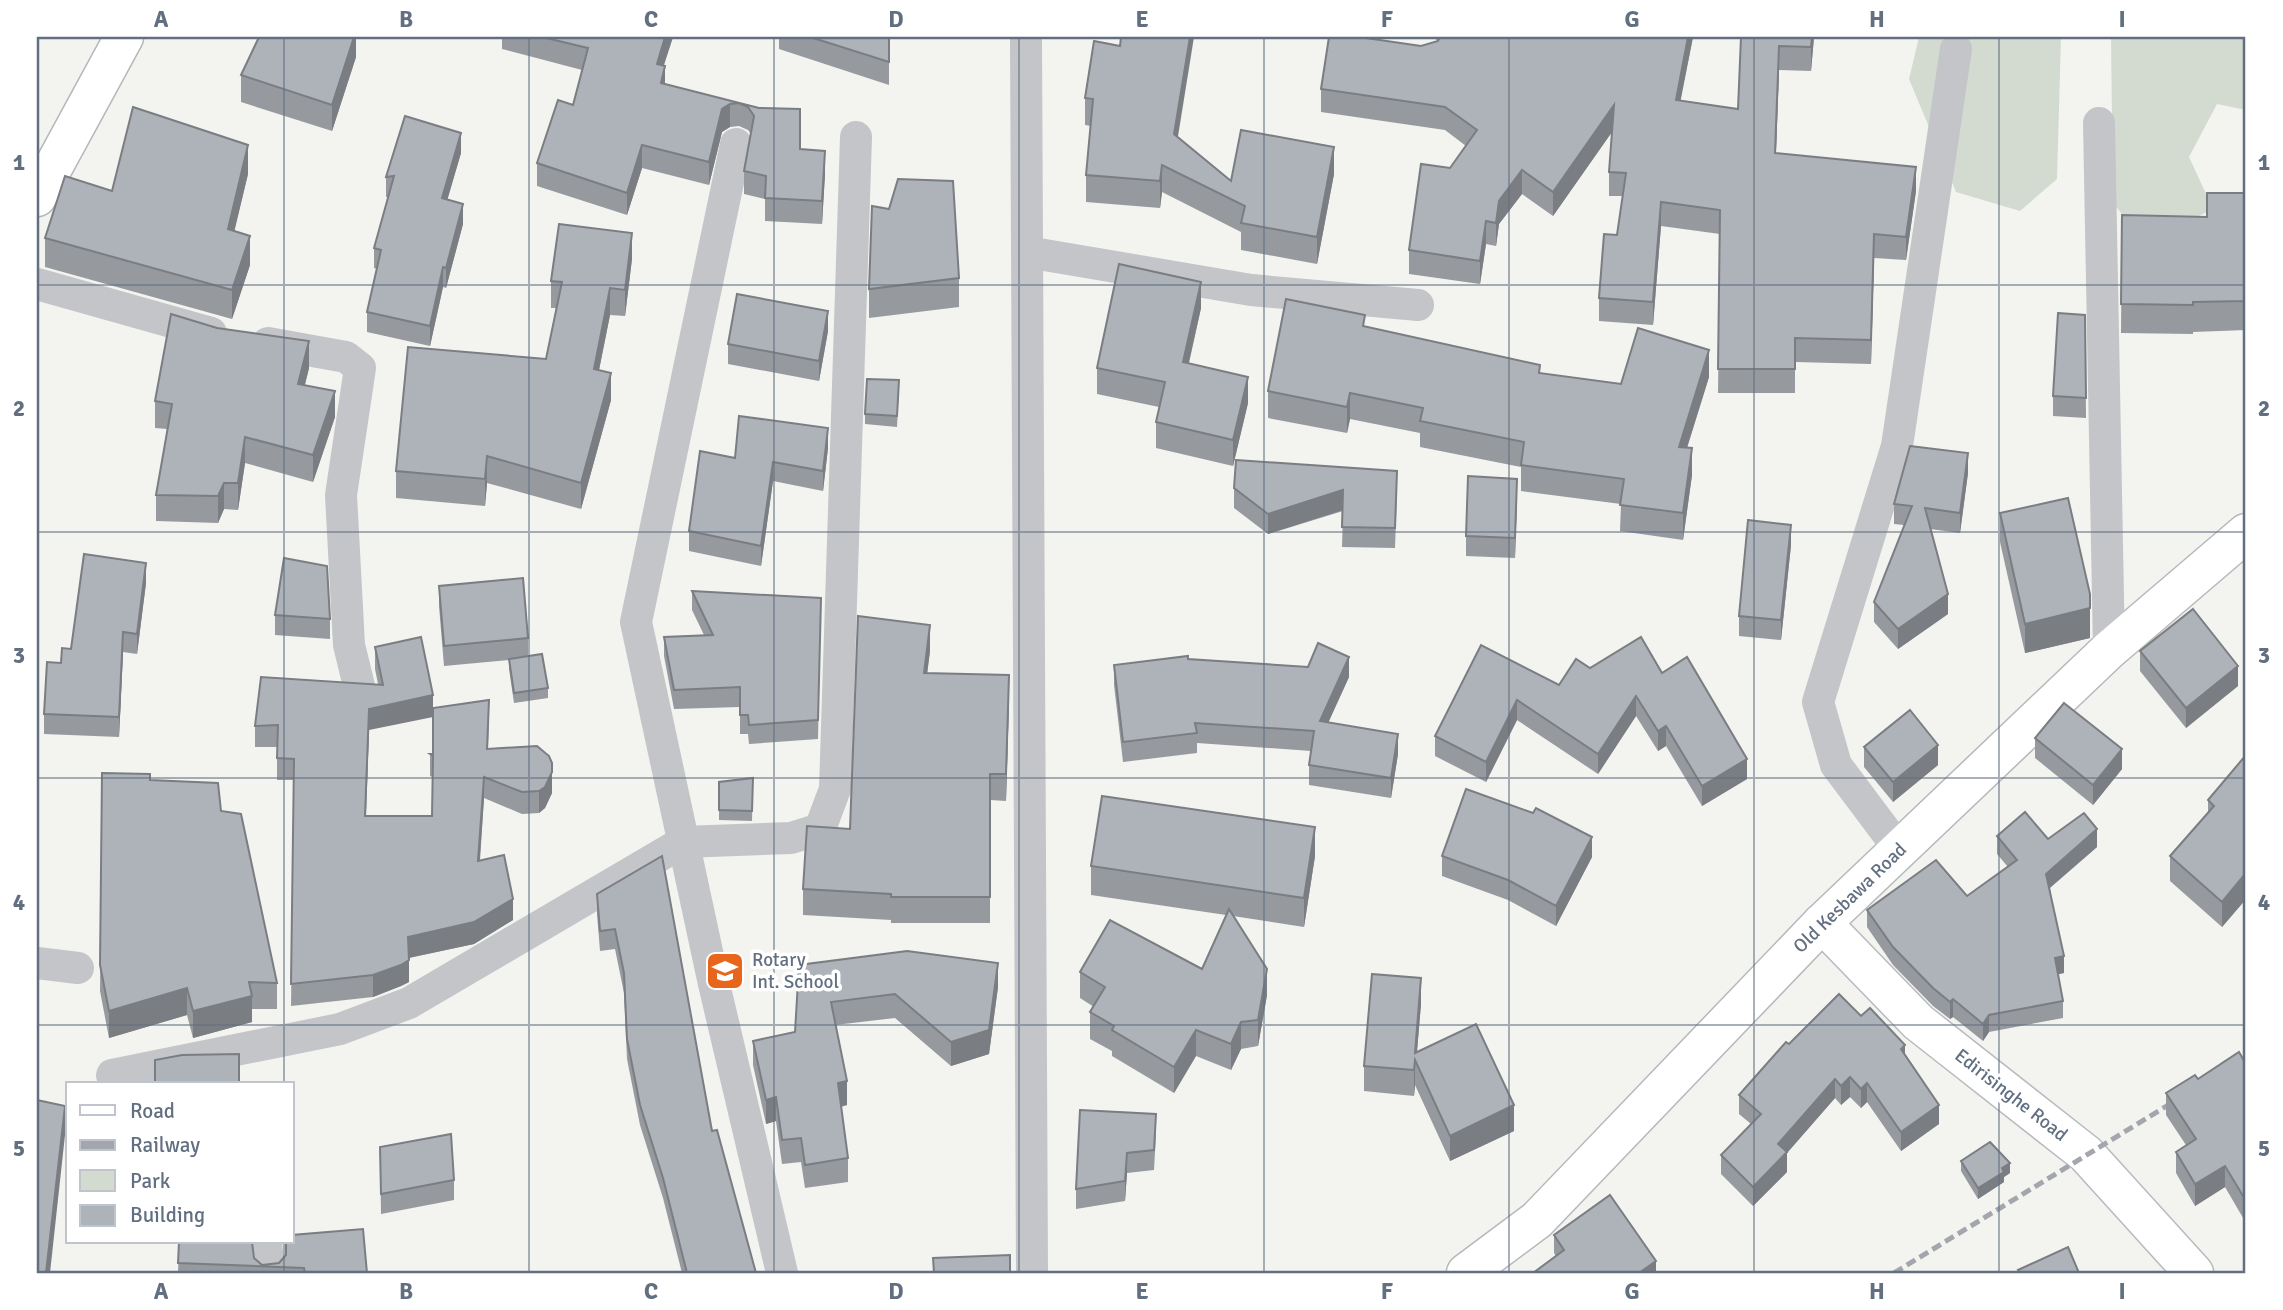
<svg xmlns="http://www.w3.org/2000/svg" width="2283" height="1310" viewBox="0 0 2283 1310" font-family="Signika,sans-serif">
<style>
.green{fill:#d3dbd0}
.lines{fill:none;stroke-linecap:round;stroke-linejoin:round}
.secondary-casing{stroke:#b7babf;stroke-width:41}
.primary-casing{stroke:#b5b8bc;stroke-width:41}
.trunk-casing{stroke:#b5b7ba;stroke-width:41}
.minor{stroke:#c3c5c9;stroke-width:32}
.secondary{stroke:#fff;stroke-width:38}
.primary{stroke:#fff;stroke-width:38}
.trunk{stroke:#fff;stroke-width:38}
.rail{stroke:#a3a7ad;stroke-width:5;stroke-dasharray:10 5;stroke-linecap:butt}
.wall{fill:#969a9f}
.shaded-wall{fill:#7a7d82}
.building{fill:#aeb3b9;stroke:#7a7d82;stroke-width:2}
.grid{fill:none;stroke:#626f81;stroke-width:2;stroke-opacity:0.55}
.labels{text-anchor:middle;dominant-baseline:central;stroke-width:7;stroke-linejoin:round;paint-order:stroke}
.street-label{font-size:19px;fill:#626f81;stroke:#fff}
.poi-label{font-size:19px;fill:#626f81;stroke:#fff;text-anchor:start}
.neatline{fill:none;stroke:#626f81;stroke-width:2.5}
.grid-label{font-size:23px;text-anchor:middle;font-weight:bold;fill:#626f81}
</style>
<rect width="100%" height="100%" fill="#f3f4ef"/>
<g class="green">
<path d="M 1919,37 L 2061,37 L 2057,179 L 2020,211 L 1956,192 L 1909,79 Z"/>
<path d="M 2111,37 L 2246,37 L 2246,110 L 2217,104 L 2189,157 L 2213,209 L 2176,227 L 2126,219 L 2113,203 Z"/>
</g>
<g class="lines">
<defs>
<path id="secondary" d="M 1822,923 L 1918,1022 L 2086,1154 L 2194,1273"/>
<path id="primary" d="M 1466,1273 L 1537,1220 L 1822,923 L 2109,650 L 2246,533"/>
<path id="trunk" d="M 37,197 L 124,37"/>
</defs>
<use href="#secondary" class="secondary-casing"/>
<use href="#primary" class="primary-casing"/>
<use href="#trunk" class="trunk-casing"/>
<g class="minor">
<path d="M 1026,37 L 1032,1273"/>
<path d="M 2099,123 L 2109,650"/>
<path d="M 736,144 L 636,622 L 714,984 L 782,1273"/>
<path d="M 1027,252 L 1251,290 L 1418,305"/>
<path d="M 37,284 L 211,333"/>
<path d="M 268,343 L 346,357 L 360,368 L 341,495 L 349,645 L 359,686"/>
<path d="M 1899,849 L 1836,765 L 1818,702 L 1897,446 L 1956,49"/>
<path d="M 37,963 L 78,968"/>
<path d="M 112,1075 L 340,1029 L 409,1003 L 683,842 L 791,838 L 820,829 L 835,789 L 856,137"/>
<path d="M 266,1242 L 269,1273"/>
</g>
<use href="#secondary" class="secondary"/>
<use href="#primary" class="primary"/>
<use href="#trunk" class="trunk"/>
<path class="rail" d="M 1894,1273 L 2183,1096"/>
</g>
<g class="wall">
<path d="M 356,37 L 356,57 L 332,131 L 241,102 L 241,75 Z"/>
<path d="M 502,37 L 673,37 L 663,66 L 665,84 L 759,108 L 825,174 L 822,224 L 765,221 L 765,199 L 744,194 L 744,171 L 751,134 L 748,130 L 739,126 L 730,127 L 722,132 L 709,185 L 642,168 L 627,215 L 537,186 L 537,163 L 573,105 L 582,70 L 502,49 Z"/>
<path d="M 779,37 L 889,37 L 889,85 L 779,49 Z"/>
<path d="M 1433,37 L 1693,37 L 1680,101 L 1738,109 L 1741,37 L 1814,37 L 1811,71 L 1779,70 L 1776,153 L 1916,191 L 1906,260 L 1874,258 L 1871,364 L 1795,362 L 1795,393 L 1718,393 L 1720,234 L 1661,226 L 1653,325 L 1599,321 L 1599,298 L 1617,235 L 1623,196 L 1609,196 L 1609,172 L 1612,132 L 1553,216 L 1522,194 L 1499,224 L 1496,246 L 1486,244 L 1480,284 L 1409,274 L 1409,250 L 1450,168 L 1466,146 L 1445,130 L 1321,112 L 1321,89 L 1421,46 L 1438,41 Z"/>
<path d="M 1094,41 L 1178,137 L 1231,181 L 1334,174 L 1317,264 L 1241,250 L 1241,232 L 1162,192 L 1160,208 L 1086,202 L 1086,175 L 1091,126 L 1085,125 L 1085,98 Z"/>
<path d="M 461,153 L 447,200 L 463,224 L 446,288 L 443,287 L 430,346 L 367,332 L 367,312 L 377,269 L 374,268 L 374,248 L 388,197 L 386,197 L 386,177 Z"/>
<path d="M 248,174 L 234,231 L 250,265 L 232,319 L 45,267 L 45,238 L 112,191 Z"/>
<path d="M 2246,193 L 2246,330 L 2193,332 L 2193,334 L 2121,333 L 2122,215 L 2207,217 Z"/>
<path d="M 632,259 L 625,316 L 610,315 L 599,370 L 611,400 L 581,509 L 487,483 L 485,506 L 396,498 L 396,471 L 546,359 L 556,308 L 551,308 L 551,281 Z"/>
<path d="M 959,278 L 959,307 L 869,318 L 869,289 Z"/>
<path d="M 1201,308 L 1189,363 L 1248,403 L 1233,466 L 1156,448 L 1156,422 L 1159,407 L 1097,394 L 1097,368 Z"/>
<path d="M 2085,315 L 2086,418 L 2053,416 L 2053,396 Z"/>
<path d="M 1365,326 L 1540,373 L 1621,384 L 1709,377 L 1687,448 L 1692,475 L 1683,540 L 1620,531 L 1621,504 L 1521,491 L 1521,467 L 1420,447 L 1420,433 L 1350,419 L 1347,433 L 1268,418 L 1268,391 Z"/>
<path d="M 828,331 L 819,381 L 728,364 L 728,344 Z"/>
<path d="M 309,368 L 305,385 L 335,417 L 313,482 L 245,463 L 238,510 L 224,509 L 218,523 L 156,521 L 156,495 L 167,429 L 155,428 L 155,401 Z"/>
<path d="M 899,390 L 897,427 L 865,424 L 865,414 Z"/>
<path d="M 828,448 L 823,491 L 773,481 L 761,566 L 689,551 L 689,531 L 735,458 Z"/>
<path d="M 1968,473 L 1960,533 L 1930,529 L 1948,614 L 1898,649 L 1874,622 L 1874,602 L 1904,525 L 1894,524 L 1894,504 Z"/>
<path d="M 1234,488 L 1397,491 L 1395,548 L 1342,547 L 1343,511 L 1268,534 L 1234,508 Z"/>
<path d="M 1517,499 L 1515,558 L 1466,556 L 1466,536 Z"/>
<path d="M 2000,513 L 2090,638 L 2025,653 L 2000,542 Z"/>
<path d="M 1791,545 L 1781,640 L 1739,636 L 1739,616 Z"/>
<path d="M 146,583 L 137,654 L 123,652 L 119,737 L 44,734 L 44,714 L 61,663 L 71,649 Z"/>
<path d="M 439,586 L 528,638 L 528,656 L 548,688 L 548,698 L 514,703 L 509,669 L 509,660 L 444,666 L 439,606 Z"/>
<path d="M 692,591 L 821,598 L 818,739 L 749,744 L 748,734 L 740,734 L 740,707 L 674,709 L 664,656 L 664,637 L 704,635 L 692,610 Z"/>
<path d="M 275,615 L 330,619 L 330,639 L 275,635 Z"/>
<path d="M 421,637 L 369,730 L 366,816 L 432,816 L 433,777 L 430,776 L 430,754 L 433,754 L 489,721 L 488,749 L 552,793 L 545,808 L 539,813 L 522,814 L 484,798 L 480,861 L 513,920 L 474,944 L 409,958 L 409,982 L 401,986 L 373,997 L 291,1006 L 294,780 L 277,780 L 277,747 L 255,747 L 255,726 L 378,684 L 375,669 L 375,647 Z"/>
<path d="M 1481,645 L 1559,685 L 1590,668 L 1662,673 L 1747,779 L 1702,806 L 1666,746 L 1658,751 L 1636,716 L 1598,774 L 1517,720 L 1486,782 L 1435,756 L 1435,736 Z"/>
<path d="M 930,651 L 927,673 L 1009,701 L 1006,801 L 990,800 L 990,923 L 891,923 L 891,920 L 803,915 L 803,889 L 850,829 Z"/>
<path d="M 2140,651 L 2238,686 L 2186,728 L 2140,671 Z"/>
<path d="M 1188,659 L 1349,677 L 1328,722 L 1398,754 L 1391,798 L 1309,785 L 1309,765 L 1311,751 L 1197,743 L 1197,753 L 1123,762 L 1114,685 L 1114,665 Z"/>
<path d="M 2035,738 L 2122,769 L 2093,805 L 2035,758 Z"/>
<path d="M 1864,747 L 1938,765 L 1893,802 L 1864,767 Z"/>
<path d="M 2246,755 L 2246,899 L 2222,927 L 2170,881 L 2170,856 L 2208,813 L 2208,800 Z"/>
<path d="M 102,773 L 150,780 L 221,811 L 277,983 L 277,1009 L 252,1009 L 252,1022 L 193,1038 L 187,1015 L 109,1038 L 100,991 Z"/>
<path d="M 753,778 L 752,821 L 719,820 L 719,810 Z"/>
<path d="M 1997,836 L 2048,839 L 2097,847 L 2050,888 L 2064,973 L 2058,974 L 2063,1001 L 2063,1018 L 1989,1032 L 1983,1041 L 1953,1017 L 1950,1019 L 1933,1006 L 1893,965 L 1867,927 L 1867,910 L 1967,896 L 2008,867 L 1997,854 Z"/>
<path d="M 662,856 L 712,1131 L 756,1273 L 682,1273 L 663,1198 L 640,1125 L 627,1059 L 624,993 L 615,949 L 600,951 L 597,914 L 597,894 Z"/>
<path d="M 1315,856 L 1304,927 L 1233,916 L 1267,995 L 1258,1046 L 1241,1049 L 1231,1070 L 1196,1056 L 1174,1093 L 1112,1056 L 1112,1051 L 1090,1039 L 1090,1012 L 1094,1007 L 1080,998 L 1080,972 L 1202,969 L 1226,915 L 1091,895 L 1091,866 Z"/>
<path d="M 1442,856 L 1592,857 L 1556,926 L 1508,900 L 1442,876 Z"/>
<path d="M 799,965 L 998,987 L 989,1054 L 951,1066 L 895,1018 L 835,1025 L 847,1105 L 841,1107 L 848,1158 L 848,1182 L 805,1188 L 801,1162 L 782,1164 L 776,1121 L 766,1124 L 753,1065 L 753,1041 L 795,1032 Z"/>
<path d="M 1421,1004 L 1417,1052 L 1514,1131 L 1450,1161 L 1415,1085 L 1414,1096 L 1364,1091 L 1364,1066 Z"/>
<path d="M 1861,1016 L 1905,1056 L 1939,1124 L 1901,1151 L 1867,1102 L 1861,1108 L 1850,1097 L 1841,1105 L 1835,1098 L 1787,1153 L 1787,1172 L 1753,1206 L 1721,1174 L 1721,1155 L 1751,1124 L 1739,1114 L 1739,1095 L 1789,1044 Z"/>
<path d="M 2246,1064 L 2246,1223 L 2225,1187 L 2195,1206 L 2176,1173 L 2176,1152 L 2186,1145 L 2166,1115 L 2166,1093 L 2198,1079 Z"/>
<path d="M 1156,1134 L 1154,1170 L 1127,1173 L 1125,1201 L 1076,1209 L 1076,1189 Z"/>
<path d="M 380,1147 L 454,1180 L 454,1200 L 381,1214 Z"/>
<path d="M 1961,1161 L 2010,1173 L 2004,1177 L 2004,1182 L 1978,1199 L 1961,1171 Z"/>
<path d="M 1554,1235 L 1656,1273 L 1556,1256 L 1554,1253 Z"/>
<path d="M 179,1242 L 254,1258 L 262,1265 L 279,1263 L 286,1255 L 367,1273 L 178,1273 Z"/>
</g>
<g class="shaded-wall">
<path d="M 354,37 L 356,37 L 356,57 L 332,131 L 332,105 Z"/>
<path d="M 665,37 L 673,37 L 657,87 L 657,64 Z"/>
<path d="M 1190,37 L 1194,37 L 1174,161 L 1174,134 Z"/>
<path d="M 1688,37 L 1693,37 L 1676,124 L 1676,100 Z"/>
<path d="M 1812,37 L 1814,37 L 1811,71 L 1811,47 Z"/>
<path d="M 1779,46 L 1779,70 L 1775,176 L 1775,153 Z"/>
<path d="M 665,66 L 665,89 L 661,83 Z"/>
<path d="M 730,104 L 730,127 L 722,132 L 709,185 L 709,162 L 722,109 Z"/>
<path d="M 1614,105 L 1614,129 L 1553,216 L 1553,192 Z"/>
<path d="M 461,133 L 461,153 L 442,218 L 442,198 Z"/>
<path d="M 248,145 L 248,174 L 228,258 L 228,229 Z"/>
<path d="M 642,145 L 642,168 L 627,215 L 627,193 Z"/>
<path d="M 1334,147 L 1334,174 L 1317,264 L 1317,237 Z"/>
<path d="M 825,151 L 825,174 L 822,224 L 822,201 Z"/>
<path d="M 1162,165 L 1162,192 L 1160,208 L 1160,181 Z"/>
<path d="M 1916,167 L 1916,191 L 1906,260 L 1906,237 Z"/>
<path d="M 1522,170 L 1522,194 L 1499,224 L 1496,246 L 1496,223 L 1499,201 Z"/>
<path d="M 1661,202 L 1661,226 L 1653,325 L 1653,302 Z"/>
<path d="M 463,204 L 463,224 L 446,288 L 446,268 Z"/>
<path d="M 1486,221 L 1486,244 L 1480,284 L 1480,261 Z"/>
<path d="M 632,233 L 632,259 L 625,316 L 625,290 Z"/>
<path d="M 1874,234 L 1874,258 L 1871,364 L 1871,340 Z"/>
<path d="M 250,236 L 250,265 L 232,319 L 232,290 Z"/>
<path d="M 443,267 L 443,287 L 430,346 L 430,326 Z"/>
<path d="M 1201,282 L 1201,308 L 1183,388 L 1183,362 Z"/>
<path d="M 610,288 L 610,315 L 594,395 L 594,369 Z"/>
<path d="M 828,311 L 828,331 L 819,381 L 819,361 Z"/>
<path d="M 309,341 L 309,368 L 298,411 L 298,384 Z"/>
<path d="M 1709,350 L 1709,377 L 1679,473 L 1679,447 Z"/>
<path d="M 611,373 L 611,400 L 581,509 L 581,483 Z"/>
<path d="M 1248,377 L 1248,403 L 1233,466 L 1233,440 Z"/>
<path d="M 335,391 L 335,417 L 313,482 L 313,455 Z"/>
<path d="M 1350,393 L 1350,419 L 1347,433 L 1347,407 Z"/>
<path d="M 828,428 L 828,448 L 823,491 L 823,471 Z"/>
<path d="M 245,437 L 245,463 L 238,510 L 238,483 Z"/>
<path d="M 1692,448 L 1692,475 L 1683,540 L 1683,513 Z"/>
<path d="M 1968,453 L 1968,473 L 1960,533 L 1960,513 Z"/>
<path d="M 487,456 L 487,483 L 485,506 L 485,479 Z"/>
<path d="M 773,462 L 773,481 L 761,566 L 761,546 Z"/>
<path d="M 1517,479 L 1517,499 L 1515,558 L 1515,538 Z"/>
<path d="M 224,483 L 224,509 L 218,523 L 218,496 Z"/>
<path d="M 1343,490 L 1343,510 L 1268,534 L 1268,514 Z"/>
<path d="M 1791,525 L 1791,545 L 1781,640 L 1781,620 Z"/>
<path d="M 146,563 L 146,583 L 137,654 L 137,634 Z"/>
<path d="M 1948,594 L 1948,614 L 1898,649 L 1898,629 Z"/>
<path d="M 2090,608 L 2090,638 L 2025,653 L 2025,624 Z"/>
<path d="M 930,625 L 930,651 L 924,699 L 924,673 Z"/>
<path d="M 123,632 L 123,652 L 119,737 L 119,717 Z"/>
<path d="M 1349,657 L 1349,677 L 1320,741 L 1320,721 Z"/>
<path d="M 2238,666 L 2238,686 L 2186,728 L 2186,708 Z"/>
<path d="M 1009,675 L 1009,701 L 1006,801 L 1006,774 Z"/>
<path d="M 433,695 L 433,717 L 369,730 L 365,838 L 369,709 Z"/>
<path d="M 1636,696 L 1636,716 L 1598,774 L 1598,754 Z"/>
<path d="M 1517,700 L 1517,720 L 1486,782 L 1486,762 Z"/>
<path d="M 1666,726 L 1666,746 L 1658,751 L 1658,731 Z"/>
<path d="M 1398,734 L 1398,754 L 1391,798 L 1391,778 Z"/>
<path d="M 1938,745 L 1938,765 L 1893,802 L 1893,782 Z"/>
<path d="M 2122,749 L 2122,769 L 2093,805 L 2093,785 Z"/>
<path d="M 1747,759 L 1747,779 L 1702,806 L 1702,786 Z"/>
<path d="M 552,772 L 552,793 L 545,808 L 539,813 L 539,791 Z"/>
<path d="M 484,777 L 484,798 L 478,883 L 478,861 Z"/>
<path d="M 1315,827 L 1315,856 L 1304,927 L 1304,898 Z"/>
<path d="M 2097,829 L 2097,847 L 2046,891 L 2046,874 Z"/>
<path d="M 1592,837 L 1592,857 L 1556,926 L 1556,906 Z"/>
<path d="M 2246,873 L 2246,899 L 2222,927 L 2222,902 Z"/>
<path d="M 513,899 L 513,920 L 474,944 L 408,958 L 408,937 Z"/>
<path d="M 2064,956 L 2064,973 L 2055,975 L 2055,958 Z"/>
<path d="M 409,960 L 409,982 L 401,986 L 373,997 L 373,975 Z"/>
<path d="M 998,963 L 998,987 L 989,1054 L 951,1066 L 951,1042 Z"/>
<path d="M 1267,969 L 1267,995 L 1258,1046 L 1258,1020 Z"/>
<path d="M 1421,978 L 1421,1004 L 1416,1063 L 1415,1053 Z"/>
<path d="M 187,988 L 187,1015 L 109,1038 L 109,1011 Z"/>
<path d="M 252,996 L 252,1022 L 193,1038 L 193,1011 Z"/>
<path d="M 1953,999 L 1953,1017 L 1950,1019 L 1950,1002 Z"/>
<path d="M 1989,1015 L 1989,1032 L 1983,1041 L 1983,1024 Z"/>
<path d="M 1241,1022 L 1241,1049 L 1231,1070 L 1231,1044 Z"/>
<path d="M 1196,1030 L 1196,1056 L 1174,1093 L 1174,1067 Z"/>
<path d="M 1905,1045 L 1905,1064 L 1901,1049 Z"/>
<path d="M 1415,1060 L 1415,1085 L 1414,1096 L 1414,1070 Z"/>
<path d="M 1850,1077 L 1850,1097 L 1841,1105 L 1841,1086 Z"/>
<path d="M 1835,1079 L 1835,1098 L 1787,1153 L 1787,1172 L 1753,1206 L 1753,1187 L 1778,1144 Z"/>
<path d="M 847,1081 L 847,1105 L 838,1107 L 838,1083 Z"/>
<path d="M 1867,1083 L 1867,1102 L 1861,1108 L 1861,1089 Z"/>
<path d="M 776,1097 L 776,1121 L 766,1124 L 766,1100 Z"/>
<path d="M 1514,1105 L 1514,1131 L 1450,1161 L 1450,1136 Z"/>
<path d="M 1939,1105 L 1939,1124 L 1901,1151 L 1901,1132 Z"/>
<path d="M 65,1106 L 65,1135 L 50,1273 L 46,1273 Z"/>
<path d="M 1127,1153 L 1127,1173 L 1125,1201 L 1125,1181 Z"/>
<path d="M 2010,1163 L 2010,1173 L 2004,1177 L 2004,1182 L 1978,1199 L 1978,1188 L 2002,1168 Z"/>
<path d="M 2225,1166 L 2225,1187 L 2195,1206 L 2195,1184 Z"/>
<path d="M 1656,1261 L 1656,1273 L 1639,1273 Z"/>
</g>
<g class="building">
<path d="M 259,37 L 354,37 L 332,105 L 241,75 Z"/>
<path d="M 542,37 L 665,37 L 657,64 L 665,66 L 661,83 L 759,108 L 800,109 L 800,149 L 825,151 L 822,201 L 765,198 L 766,176 L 744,171 L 754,116 L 748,107 L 739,103 L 730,104 L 722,109 L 709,162 L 642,145 L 627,193 L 537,163 L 558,100 L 573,105 L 588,48 Z"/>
<path d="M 810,37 L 889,37 L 889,62 Z"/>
<path d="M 1121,37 L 1190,37 L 1174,134 L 1231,181 L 1241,130 L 1334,147 L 1317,237 L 1241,223 L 1245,206 L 1162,165 L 1160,181 L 1086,175 L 1093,99 L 1085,98 L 1094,41 L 1120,46 Z"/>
<path d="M 1329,37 L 1359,37 L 1421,46 L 1438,41 L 1440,37 L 1688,37 L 1676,100 L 1738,109 L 1741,37 L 1812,37 L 1811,47 L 1779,46 L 1775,153 L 1916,167 L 1906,237 L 1874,234 L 1871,340 L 1795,338 L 1795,369 L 1718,369 L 1720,210 L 1661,202 L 1653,302 L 1599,298 L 1604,234 L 1617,235 L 1626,173 L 1609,172 L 1614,105 L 1553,192 L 1522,170 L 1499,201 L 1496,223 L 1486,221 L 1480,261 L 1409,250 L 1421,164 L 1450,168 L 1477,130 L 1445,107 L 1321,89 Z"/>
<path d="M 133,107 L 248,145 L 228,229 L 250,236 L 232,290 L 45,238 L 65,176 L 112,191 Z"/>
<path d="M 405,116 L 461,133 L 442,198 L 463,204 L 446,268 L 443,267 L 430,326 L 367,312 L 381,250 L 374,248 L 394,176 L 386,177 Z"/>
<path d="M 898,179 L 953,181 L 959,278 L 869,289 L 872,206 L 889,209 Z"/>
<path d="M 2207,193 L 2246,193 L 2246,301 L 2193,302 L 2193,305 L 2121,304 L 2122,215 L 2207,217 Z"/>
<path d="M 559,224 L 632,233 L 625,290 L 610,288 L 594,369 L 611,373 L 581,483 L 487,456 L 485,479 L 396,471 L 408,347 L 546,359 L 562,282 L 551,281 Z"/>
<path d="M 1119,264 L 1201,282 L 1183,362 L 1248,377 L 1233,440 L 1156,422 L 1165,382 L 1097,368 Z"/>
<path d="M 737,294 L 828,311 L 819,361 L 728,344 Z"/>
<path d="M 1286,299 L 1365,315 L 1363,326 L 1540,365 L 1539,373 L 1621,384 L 1638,328 L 1709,350 L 1679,447 L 1692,448 L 1683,513 L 1620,505 L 1624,479 L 1521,465 L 1524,442 L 1420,421 L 1423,408 L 1350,393 L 1347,407 L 1268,391 Z"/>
<path d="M 2058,313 L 2085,315 L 2086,398 L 2053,396 Z"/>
<path d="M 171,314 L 217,328 L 309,341 L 298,384 L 335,391 L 313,455 L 245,437 L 238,483 L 224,483 L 218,496 L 156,495 L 172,404 L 155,401 Z"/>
<path d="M 867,379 L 899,380 L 897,416 L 865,414 Z"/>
<path d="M 739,416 L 828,428 L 823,471 L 773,462 L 761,546 L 689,531 L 700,451 L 735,458 Z"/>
<path d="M 1910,446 L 1968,453 L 1960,513 L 1925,508 L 1948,594 L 1898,629 L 1874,602 L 1912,506 L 1894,504 Z"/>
<path d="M 1236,460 L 1397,471 L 1395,528 L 1342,527 L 1343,490 L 1268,514 L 1234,488 Z"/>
<path d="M 1468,476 L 1517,479 L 1515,538 L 1466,536 Z"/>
<path d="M 2068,498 L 2090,594 L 2090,608 L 2025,624 L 2000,513 Z"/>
<path d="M 1748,520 L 1791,525 L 1781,620 L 1739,616 Z"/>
<path d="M 84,554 L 146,563 L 137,634 L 123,632 L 119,717 L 44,714 L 47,662 L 61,663 L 62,648 L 71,649 Z"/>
<path d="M 284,558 L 327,566 L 330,619 L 275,615 Z"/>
<path d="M 523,578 L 528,638 L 444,646 L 439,586 Z"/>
<path d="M 692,591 L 821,598 L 818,720 L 749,725 L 748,715 L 740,715 L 740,687 L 674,690 L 664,637 L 713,635 Z"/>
<path d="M 2193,609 L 2238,666 L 2186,708 L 2140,651 Z"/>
<path d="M 858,616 L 930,625 L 924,673 L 1009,675 L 1006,774 L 990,774 L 990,897 L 891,897 L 891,894 L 803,889 L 807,826 L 850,829 Z"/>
<path d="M 421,637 L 433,695 L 369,709 L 365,816 L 432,816 L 433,756 L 430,754 L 433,754 L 433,708 L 489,700 L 487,749 L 537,746 L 549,756 L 552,763 L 552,772 L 545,787 L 539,791 L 522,792 L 484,777 L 478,861 L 504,855 L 513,899 L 474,922 L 408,937 L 409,960 L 401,965 L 373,975 L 291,984 L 294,759 L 277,758 L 278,725 L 255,726 L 261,677 L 383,685 L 375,647 Z"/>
<path d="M 1641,637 L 1662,673 L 1687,657 L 1747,759 L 1702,786 L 1666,726 L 1658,731 L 1636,696 L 1598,754 L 1517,700 L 1486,762 L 1435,736 L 1481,645 L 1559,685 L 1576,659 L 1590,668 Z"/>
<path d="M 1318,643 L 1349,657 L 1320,721 L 1398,734 L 1391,778 L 1309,765 L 1314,731 L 1195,723 L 1197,733 L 1123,742 L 1114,665 L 1188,656 L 1188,659 L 1308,667 Z"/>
<path d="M 542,654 L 548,688 L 514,693 L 509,659 Z"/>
<path d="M 2064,703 L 2122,749 L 2093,785 L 2035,738 Z"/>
<path d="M 1910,710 L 1938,745 L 1893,782 L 1864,747 Z"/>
<path d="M 2246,755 L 2246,873 L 2222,902 L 2170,856 L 2214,806 L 2208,800 Z"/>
<path d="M 102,773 L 150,774 L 150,780 L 218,783 L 221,811 L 241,814 L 277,983 L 249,982 L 252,996 L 193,1011 L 187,988 L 109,1011 L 100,965 Z"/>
<path d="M 753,778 L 752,811 L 719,810 L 719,782 Z"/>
<path d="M 1466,789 L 1533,813 L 1536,808 L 1592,837 L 1556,906 L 1508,880 L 1442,856 Z"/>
<path d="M 1102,796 L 1315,827 L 1304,898 L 1091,866 Z"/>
<path d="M 2025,812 L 2048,839 L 2084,813 L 2097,829 L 2046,874 L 2064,956 L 2055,958 L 2063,1001 L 1989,1015 L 1983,1024 L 1953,999 L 1950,1002 L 1933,988 L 1893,947 L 1867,910 L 1936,860 L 1967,896 L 2017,860 L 1997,836 Z"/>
<path d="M 662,856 L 712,1131 L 717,1130 L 756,1273 L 687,1273 L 663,1178 L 640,1105 L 627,1039 L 624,973 L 615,929 L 600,931 L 597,894 Z"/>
<path d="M 1229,909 L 1267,969 L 1258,1020 L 1241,1022 L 1231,1044 L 1196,1030 L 1174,1067 L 1112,1030 L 1114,1026 L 1090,1012 L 1105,987 L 1080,972 L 1110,920 L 1202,969 Z"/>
<path d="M 907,951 L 998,963 L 989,1030 L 951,1042 L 895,994 L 831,1002 L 847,1081 L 838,1083 L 848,1158 L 805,1165 L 801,1138 L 782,1140 L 776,1097 L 766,1100 L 753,1041 L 795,1032 L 799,965 Z"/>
<path d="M 1372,974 L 1421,978 L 1415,1053 L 1476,1024 L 1514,1105 L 1450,1136 L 1415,1060 L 1414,1070 L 1364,1066 Z"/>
<path d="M 1839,994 L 1861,1016 L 1870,1008 L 1905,1045 L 1901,1049 L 1939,1105 L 1901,1132 L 1867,1083 L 1861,1089 L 1850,1077 L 1841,1086 L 1835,1079 L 1778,1144 L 1787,1152 L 1753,1187 L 1721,1155 L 1761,1114 L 1739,1095 L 1786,1042 L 1789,1044 Z"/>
<path d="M 2239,1052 L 2246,1064 L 2246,1201 L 2225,1166 L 2195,1184 L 2176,1152 L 2196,1139 L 2166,1093 L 2195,1075 L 2198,1079 Z"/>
<path d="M 239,1054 L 239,1084 L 155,1084 L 155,1060 L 182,1055 Z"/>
<path d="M 37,1100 L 65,1106 L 46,1273 L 37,1273 Z"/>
<path d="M 1080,1110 L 1156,1114 L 1154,1150 L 1127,1153 L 1125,1181 L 1076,1189 Z"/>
<path d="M 451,1134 L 454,1180 L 381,1194 L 380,1147 Z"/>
<path d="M 1990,1142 L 2010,1163 L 2002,1168 L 2004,1172 L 1978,1188 L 1961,1161 Z"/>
<path d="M 1610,1195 L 1656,1261 L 1639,1273 L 1533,1273 L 1564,1250 L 1554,1235 Z"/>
<path d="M 363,1229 L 367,1273 L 305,1273 L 304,1268 L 178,1263 L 179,1242 L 252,1242 L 254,1258 L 262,1265 L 279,1263 L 286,1255 L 286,1242 L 292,1242 L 292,1235 Z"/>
<path d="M 2068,1247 L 2079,1273 L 2020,1273 L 2018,1270 Z"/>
<path d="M 1010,1255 L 1010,1273 L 934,1273 L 933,1258 Z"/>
</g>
<path class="grid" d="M 284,37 L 284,1084M 529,37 L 529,1273M 774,37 L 774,1273M 1019,37 L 1019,1273M 1264,37 L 1264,1273M 1509,37 L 1509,1273M 1754,37 L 1754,1273M 1999,37 L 1999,1273M 37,285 L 2246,285M 37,532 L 2246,532M 37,778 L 2246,778M 37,1025 L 2246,1025M 284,1242 L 284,1273"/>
<defs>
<symbol id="school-square" viewBox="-11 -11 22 22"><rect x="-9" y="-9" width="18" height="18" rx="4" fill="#e8661b" stroke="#fff"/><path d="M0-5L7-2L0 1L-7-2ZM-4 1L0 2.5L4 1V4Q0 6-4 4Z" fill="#fff"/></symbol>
</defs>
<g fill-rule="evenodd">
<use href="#school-square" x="703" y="949" width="44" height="44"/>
</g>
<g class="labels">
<g class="street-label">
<text transform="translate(1850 898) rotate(-44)">Old Kesbawa Road</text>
<text transform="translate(2011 1095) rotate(38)">Edirisinghe Road</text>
</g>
<g class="poi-label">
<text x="752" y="960">Rotary<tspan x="752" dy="22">Int. School</tspan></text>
</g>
</g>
<rect width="2283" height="1310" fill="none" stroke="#ffffff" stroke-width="77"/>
<rect x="66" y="1082" width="228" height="161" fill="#ffffff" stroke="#c0c5cd" stroke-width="2"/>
<rect x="80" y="1105" width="35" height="10" fill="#ffffff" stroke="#c0c5cd" stroke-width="2"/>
<text x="130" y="1118" font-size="21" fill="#626f81">Road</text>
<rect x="80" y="1140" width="35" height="10" fill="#a3a7ad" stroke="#c0c5cd" stroke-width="2"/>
<text x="130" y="1152" font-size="21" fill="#626f81">Railway</text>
<rect x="80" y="1170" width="35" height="21" fill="#d3dbd0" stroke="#c0c5cd" stroke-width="2"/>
<text x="130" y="1188" font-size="21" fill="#626f81">Park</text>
<rect x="80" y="1205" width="35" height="21" fill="#aeb3b9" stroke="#c0c5cd" stroke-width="2"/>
<text x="130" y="1222" font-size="21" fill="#626f81">Building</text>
<rect x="38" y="38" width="2206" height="1234" class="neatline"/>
<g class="grid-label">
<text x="161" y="27">A</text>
<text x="406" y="27">B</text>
<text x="651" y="27">C</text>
<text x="896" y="27">D</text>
<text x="1142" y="27">E</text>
<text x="1387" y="27">F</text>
<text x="1632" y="27">G</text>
<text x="1877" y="27">H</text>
<text x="2122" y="27">I</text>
<text x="19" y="170">1</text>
<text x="2264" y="170">1</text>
<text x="19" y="416">2</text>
<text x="2264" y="416">2</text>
<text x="19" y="663">3</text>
<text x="2264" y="663">3</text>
<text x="19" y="910">4</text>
<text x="2264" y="910">4</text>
<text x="19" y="1156">5</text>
<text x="2264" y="1156">5</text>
<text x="161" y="1299">A</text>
<text x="406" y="1299">B</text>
<text x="651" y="1299">C</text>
<text x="896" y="1299">D</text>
<text x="1142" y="1299">E</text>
<text x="1387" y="1299">F</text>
<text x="1632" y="1299">G</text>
<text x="1877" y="1299">H</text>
<text x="2122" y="1299">I</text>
</g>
</svg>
